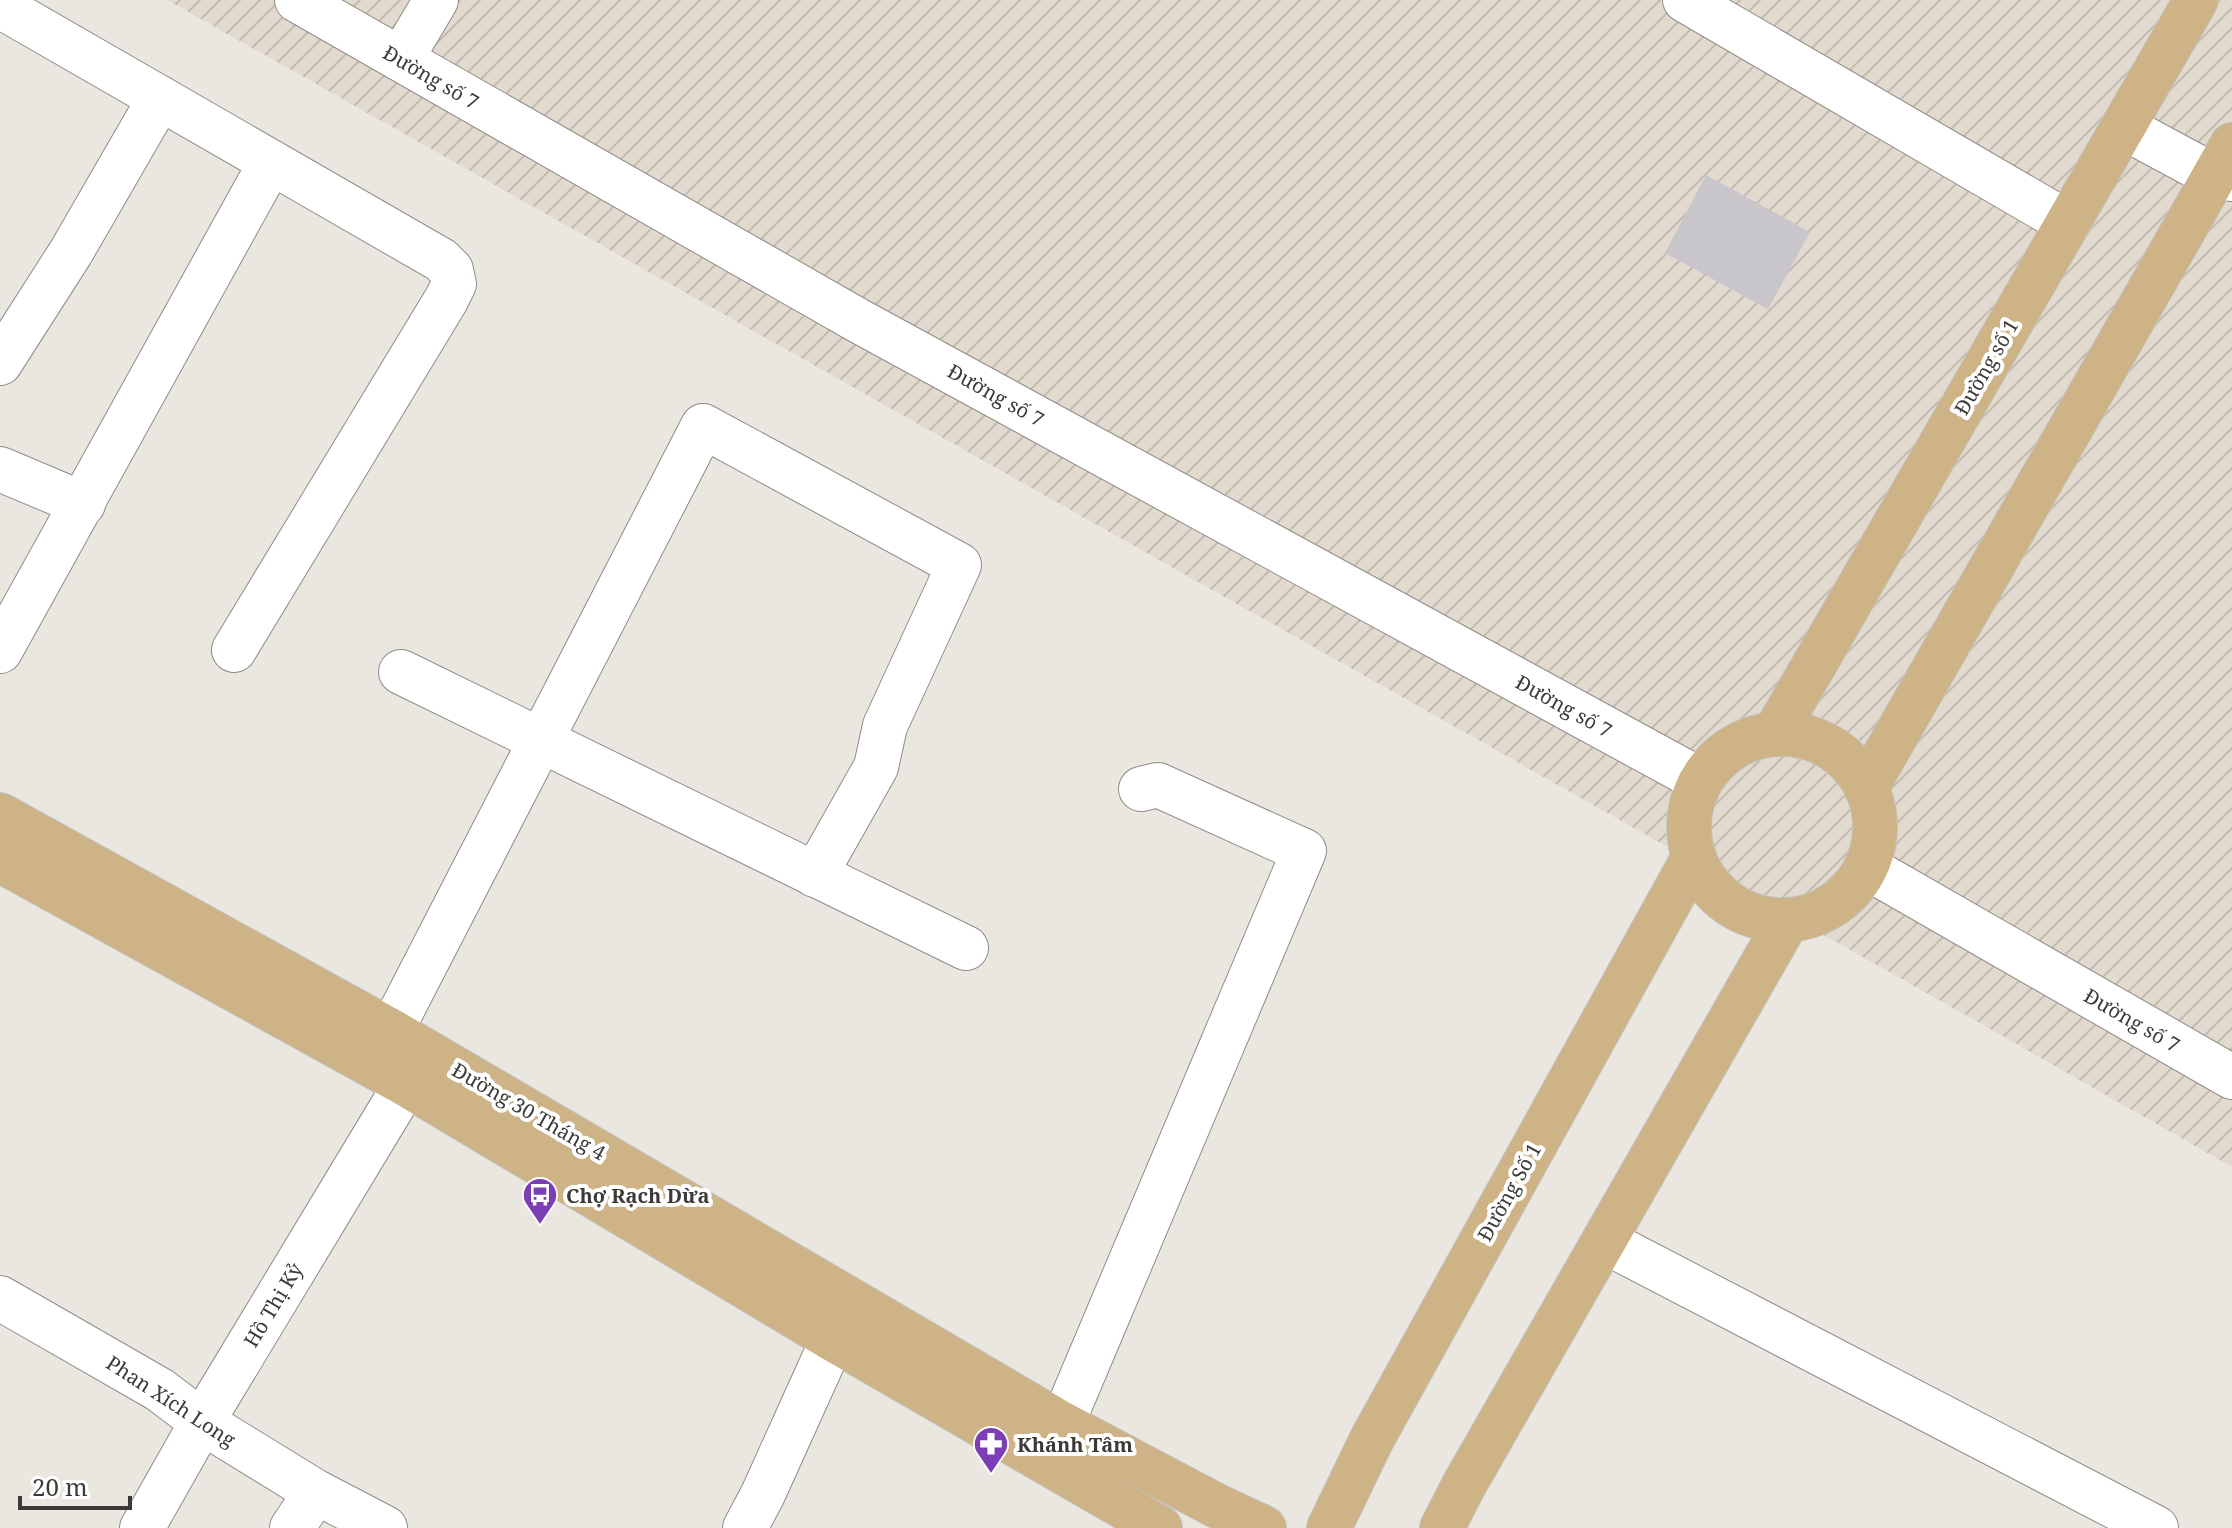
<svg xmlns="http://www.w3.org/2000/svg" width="2232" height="1528" viewBox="0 0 2232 1528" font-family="'Noto Serif',serif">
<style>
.industrial{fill:url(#industrial-furrows)}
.building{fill:#c8c5cb}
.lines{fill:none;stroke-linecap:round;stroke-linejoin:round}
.minor-casing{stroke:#908c87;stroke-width:46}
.major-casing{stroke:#c4c4c3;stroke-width:46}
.minor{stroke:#fff;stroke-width:44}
.major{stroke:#cdb385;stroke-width:44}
.labels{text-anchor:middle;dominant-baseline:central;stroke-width:8;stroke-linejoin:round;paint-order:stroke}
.street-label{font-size:20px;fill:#3b3a37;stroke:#fff}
.poi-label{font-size:20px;font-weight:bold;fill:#3b3a37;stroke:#fff;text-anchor:start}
</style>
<defs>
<pattern id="industrial-furrows" width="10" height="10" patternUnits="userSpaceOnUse" patternTransform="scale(2)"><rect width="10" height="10" fill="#e2dace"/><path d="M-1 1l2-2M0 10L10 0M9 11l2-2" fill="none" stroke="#c3bcb2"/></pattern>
</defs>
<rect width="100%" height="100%" fill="#eae7e1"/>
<path class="industrial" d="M 167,0 L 2232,0 L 2232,1167 L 1976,1021 Z"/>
<path class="building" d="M 1706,175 L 1810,232 L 1768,309 L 1665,253 Z"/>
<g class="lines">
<defs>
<g id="minor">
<path d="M 297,0 L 859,321 L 1700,780"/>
<path d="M 1685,0 L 2068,223"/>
<path d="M 0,6 L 441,260 L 451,270 L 454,284 L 446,300 L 234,650"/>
<path d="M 401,59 L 436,0"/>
<path d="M 2123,127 L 2214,176 L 2232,179"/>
<path d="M 0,363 L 71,252 L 160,98"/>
<path d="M 0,469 L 83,504"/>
<path d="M 0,651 L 271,162"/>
<path d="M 401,672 L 966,948"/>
<path d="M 1866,867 L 2232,1077"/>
<path d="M 391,1031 L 703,426 L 959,565 L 885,726 L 876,767 L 815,875"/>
<path d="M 1604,1241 L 2156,1528"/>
<path d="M 0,1298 L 160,1390 L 202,1422 L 316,1492 L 385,1528"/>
<path d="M 1062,1424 L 1304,851 L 1158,785 L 1141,789"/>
<path d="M 142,1528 L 202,1422 L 406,1084"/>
<path d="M 292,1528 L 316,1492"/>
<path d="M 745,1528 L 763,1494 L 833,1339"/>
</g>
<g id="major">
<path d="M 1775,733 L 2196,0"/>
<circle cx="1782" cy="827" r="93"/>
<path d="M 1866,788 L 2232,145"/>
<path d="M 0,815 L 391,1031 L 1062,1424 L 1217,1506 L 1264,1528"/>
<path d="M 0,860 L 406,1084 L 833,1339 L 1160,1528"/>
<path d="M 1329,1528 L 1372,1439 L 1694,857"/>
<path d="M 1442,1528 L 1464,1485 L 1787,921"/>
</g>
</defs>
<use href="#minor" class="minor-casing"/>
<use href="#major" class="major-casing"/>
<use href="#minor" class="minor"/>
<use href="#major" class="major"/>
</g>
<defs>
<symbol id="bus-pin" viewBox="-11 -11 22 30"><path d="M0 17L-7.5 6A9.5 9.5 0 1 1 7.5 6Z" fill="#7b3eb4" stroke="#fff"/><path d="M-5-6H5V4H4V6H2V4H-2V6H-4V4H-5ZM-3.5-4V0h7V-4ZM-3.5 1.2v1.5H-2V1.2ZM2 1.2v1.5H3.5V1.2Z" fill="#fff"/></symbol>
<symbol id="pharmacy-pin" viewBox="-11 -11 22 30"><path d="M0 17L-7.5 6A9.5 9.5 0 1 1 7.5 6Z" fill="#7b3eb4" stroke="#fff"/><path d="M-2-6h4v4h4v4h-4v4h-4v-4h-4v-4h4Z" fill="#fff"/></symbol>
</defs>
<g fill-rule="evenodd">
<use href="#bus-pin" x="520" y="1175" width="40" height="54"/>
<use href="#pharmacy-pin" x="971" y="1424" width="40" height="54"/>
</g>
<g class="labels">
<g class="street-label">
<text transform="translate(431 77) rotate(30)">Đường số 7</text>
<text transform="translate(1986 367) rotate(-60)">Đường số 1</text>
<text transform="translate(996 395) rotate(29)">Đường số 7</text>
<text transform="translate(1564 706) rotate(29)">Đường số 7</text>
<text transform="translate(2132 1020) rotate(30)">Đường số 7</text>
<text transform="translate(529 1111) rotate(30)">Đường 30 Tháng 4</text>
<text transform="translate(1509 1192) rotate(-61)">Đường Số 1</text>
<text transform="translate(273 1305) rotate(-59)">Hồ Thị Kỷ</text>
<text transform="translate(171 1401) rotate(33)">Phan Xích Long</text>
</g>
<g class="poi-label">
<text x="566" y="1195">Chợ Rạch Dừa</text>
<text x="1017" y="1444">Khánh Tâm</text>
</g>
</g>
<path d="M20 1496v12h110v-12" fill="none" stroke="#3b3a37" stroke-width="4"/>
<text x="32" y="1496" font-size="24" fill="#3b3a37" stroke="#ffffff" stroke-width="6" paint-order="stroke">20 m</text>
</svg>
